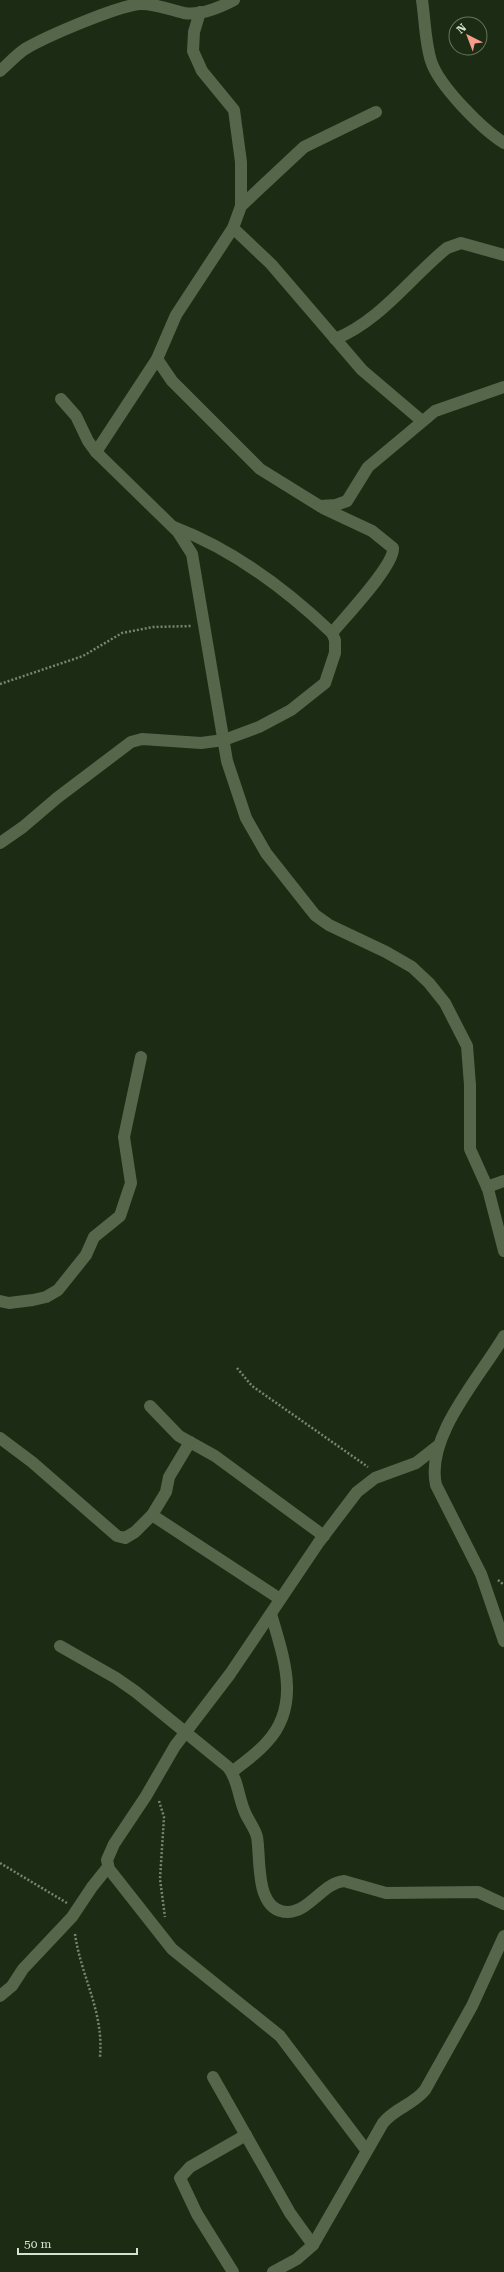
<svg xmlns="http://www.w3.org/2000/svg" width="504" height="2272" viewBox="0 0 504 2272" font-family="'Roboto Serif',serif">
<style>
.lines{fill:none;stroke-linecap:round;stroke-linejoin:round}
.path{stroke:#788570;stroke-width:2.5;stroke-dasharray:2 2;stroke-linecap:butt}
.minor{stroke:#55664b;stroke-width:12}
</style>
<rect width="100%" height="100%" fill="#1c2b13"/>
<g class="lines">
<g class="path">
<path d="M 0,684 L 83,656 L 122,633 L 153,627 L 192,626"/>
<path d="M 237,1368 L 252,1386 L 368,1467"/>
<path d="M 498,1580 L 504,1585"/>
<path d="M 159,1801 L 164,1817 L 160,1879 L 165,1917"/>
<path d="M 0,1863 L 67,1903"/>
<path d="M 75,1934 C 81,1977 104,2011 100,2057"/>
</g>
<g class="minor">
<path d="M 422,0 C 425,20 425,42 431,61 C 439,86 482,129 504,143"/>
<path d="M 0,71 C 8,64 16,55 25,49 C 47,36 115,7 139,4 C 155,3 169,10 184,13 C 201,16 219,8 234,0"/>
<path d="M 241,206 L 304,147 L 376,112"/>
<path d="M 233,228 L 271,264 L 362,370 L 422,421"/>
<path d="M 335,339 C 380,321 410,278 447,248 L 461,243 L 504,255"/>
<path d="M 157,359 L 172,381 L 260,469 L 323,508 L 372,531 L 393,548 C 395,565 344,618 332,633"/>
<path d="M 61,399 L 76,416 L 88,441 L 96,452 L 178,532 L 192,554 L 227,761 L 246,818 L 266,853 L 315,915 L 329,925 L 386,952 L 412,967 L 429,983 L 445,1003 L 467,1046 L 470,1085 L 470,1149 L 488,1189 L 504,1251"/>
<path d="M 96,452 L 157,359 L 176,315 L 233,228 L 241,206 L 241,162 L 234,110 L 202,71 L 193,51 L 194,32 L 200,12"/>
<path d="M 320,506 L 336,505 L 347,501 L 368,467 L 435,411 L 504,387"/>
<path d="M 0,843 L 23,827 L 57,798 L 131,742 L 142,739 L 201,743 L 224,740 L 259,727 L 291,710 L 325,683 L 335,653 L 335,640 L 332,633 C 286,589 234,550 174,527"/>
<path d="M 487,1187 L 504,1181"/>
<path d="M 0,1301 L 9,1303 L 33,1300 L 46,1297 L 58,1290 L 86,1255 L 94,1237 L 120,1216 L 131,1183 L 124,1137 L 141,1057"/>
<path d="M 504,1336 C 481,1376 425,1436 436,1485 L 481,1574 L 504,1641"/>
<path d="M 150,1406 L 179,1436 L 215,1456 L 324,1536"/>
<path d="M 0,1438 L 32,1462 L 117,1536 L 125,1538 L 135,1532 L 152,1515 L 166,1492 L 169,1477 L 190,1442"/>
<path d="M 152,1515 L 280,1599"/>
<path d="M 60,1646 L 116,1678 L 136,1692 L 228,1767 C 238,1780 238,1795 244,1810 C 247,1819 255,1828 257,1837 C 261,1858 254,1912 288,1912 C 310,1911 323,1883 344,1881 L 386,1893 L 478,1892 L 504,1904"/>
<path d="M 232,1772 C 244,1762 257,1754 267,1742 C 302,1704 283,1656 271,1614"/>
<path d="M 0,1996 L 12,1986 L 23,1969 L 72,1917 L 92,1887 L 108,1867"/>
<path d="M 213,2077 L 290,2213 L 313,2245"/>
<path d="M 366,2150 L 280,2036 L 172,1949 L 109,1869 L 107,1860 L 114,1844 L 146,1796 L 175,1746 L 230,1674 L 319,1542 L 357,1492 L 375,1478 L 416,1463 L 439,1445"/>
<path d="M 233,2272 L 197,2214 L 180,2178 L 190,2167 L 246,2135"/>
<path d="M 273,2272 L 297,2259 L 313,2245 L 383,2123 C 395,2108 413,2105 425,2090 L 472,2006 L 504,1936"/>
</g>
</g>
<g transform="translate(468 36) rotate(318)"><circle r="19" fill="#1c2b13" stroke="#67745f"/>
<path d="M0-3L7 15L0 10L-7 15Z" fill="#f49d8c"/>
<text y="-6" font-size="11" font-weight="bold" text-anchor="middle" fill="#d7e1d1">N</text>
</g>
<path d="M18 2248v6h119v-6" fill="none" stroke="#d7e1d1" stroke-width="2"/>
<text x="24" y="2248" font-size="12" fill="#d7e1d1" stroke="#1c2b13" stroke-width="3" paint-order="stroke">50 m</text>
</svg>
